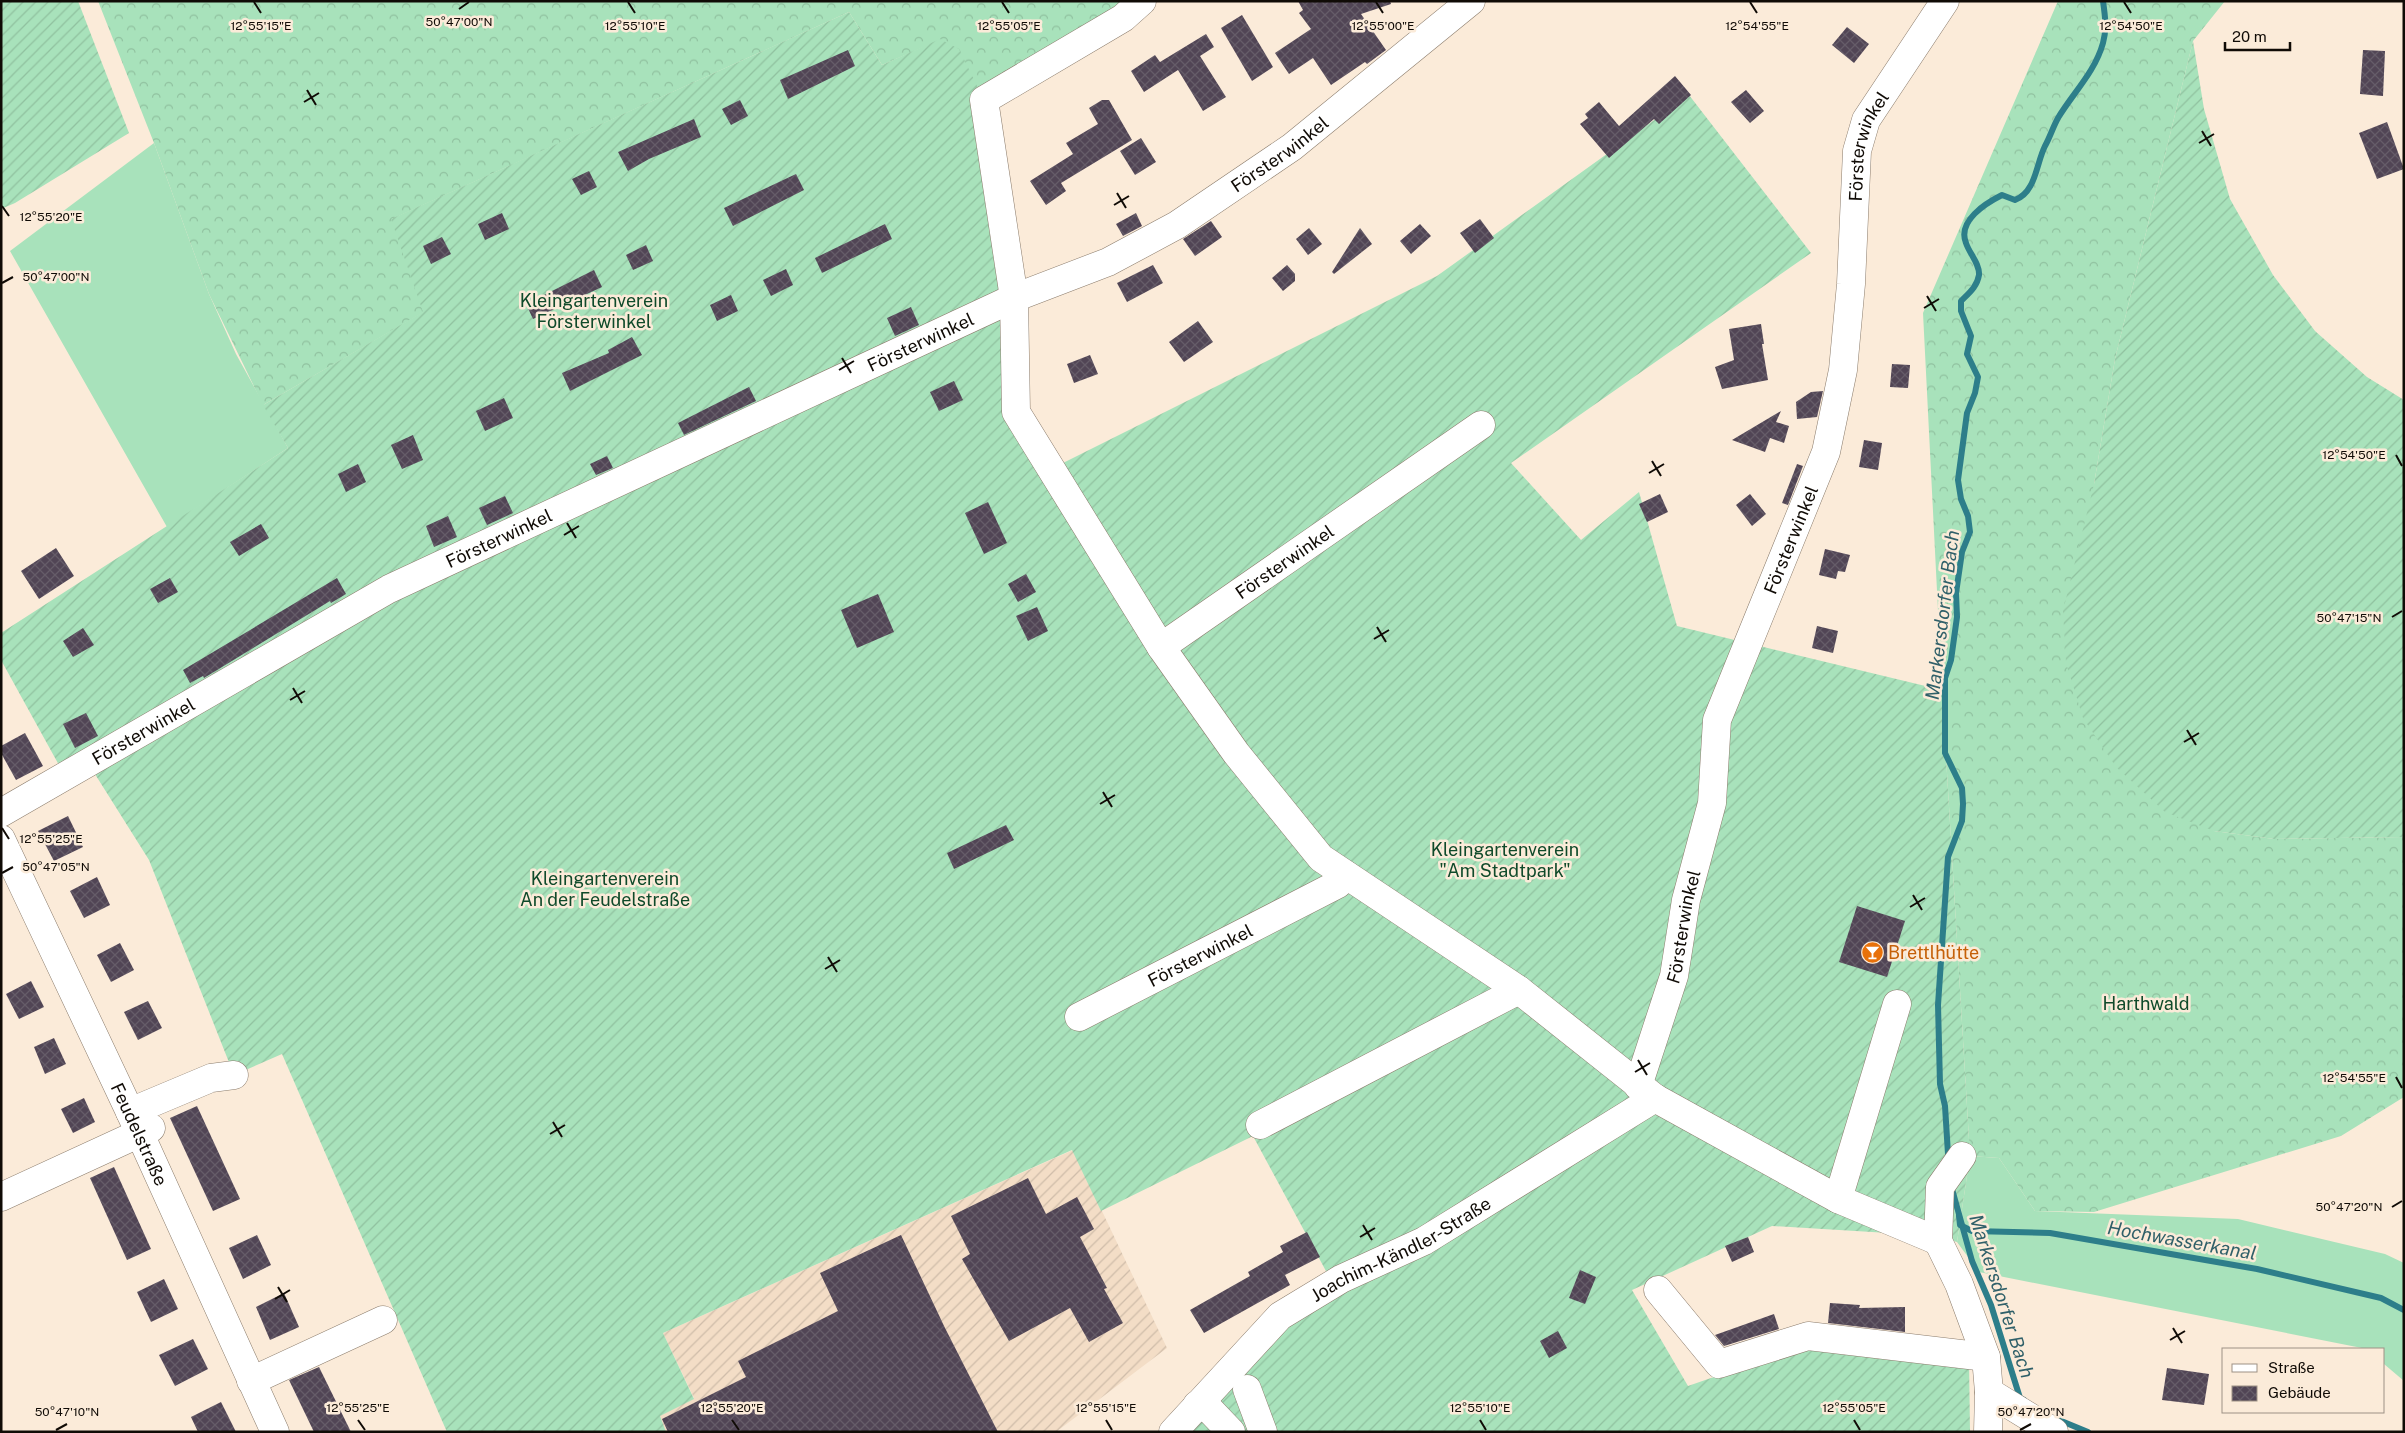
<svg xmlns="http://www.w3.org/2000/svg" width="2405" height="1433" viewBox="0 0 2405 1433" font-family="'Public Sans',sans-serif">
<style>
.industrial{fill:url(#industrial-furrows)}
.grass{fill:#a8e2bb}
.forest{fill:url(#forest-crowns)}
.garden{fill:url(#garden-furrows)}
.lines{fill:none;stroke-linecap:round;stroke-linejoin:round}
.stream{stroke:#2d7e8a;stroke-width:6}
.building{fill:url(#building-cross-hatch)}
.minor-casing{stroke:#8b7c6c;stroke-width:29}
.minor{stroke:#fff;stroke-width:28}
.ticks{fill:none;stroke:#100b06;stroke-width:2}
.labels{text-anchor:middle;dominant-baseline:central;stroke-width:5;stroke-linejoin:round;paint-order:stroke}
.street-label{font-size:18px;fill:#100b06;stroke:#fbebd9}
.park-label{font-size:18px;fill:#0f4a2a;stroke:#fbebd9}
.food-label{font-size:18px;fill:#c56008;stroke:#fbebd9;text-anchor:start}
.water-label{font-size:19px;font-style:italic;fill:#306069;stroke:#fbebd9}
.ticks-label{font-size:12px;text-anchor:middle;fill:#100b06;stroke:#fbebd9;stroke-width:5;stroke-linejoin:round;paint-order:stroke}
</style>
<defs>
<pattern id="industrial-furrows" width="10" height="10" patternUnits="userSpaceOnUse" patternTransform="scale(1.25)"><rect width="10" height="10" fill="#f3ddc6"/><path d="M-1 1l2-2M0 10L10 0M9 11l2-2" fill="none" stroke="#cfbca9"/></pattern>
<pattern id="forest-crowns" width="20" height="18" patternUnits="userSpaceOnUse" patternTransform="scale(1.25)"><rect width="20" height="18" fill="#a8e2bb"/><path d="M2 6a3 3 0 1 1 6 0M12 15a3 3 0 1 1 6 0" fill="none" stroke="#90c19f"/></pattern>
<pattern id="garden-furrows" width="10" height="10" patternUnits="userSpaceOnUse" patternTransform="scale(1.25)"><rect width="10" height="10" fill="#a8e2bb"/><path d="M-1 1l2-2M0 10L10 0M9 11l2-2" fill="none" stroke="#90c19f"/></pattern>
<pattern id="building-cross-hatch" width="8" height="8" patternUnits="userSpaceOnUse" patternTransform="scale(1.25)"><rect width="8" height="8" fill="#514555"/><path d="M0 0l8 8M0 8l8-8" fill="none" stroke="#655c68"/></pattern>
</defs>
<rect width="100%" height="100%" fill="#fbebd9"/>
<path class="industrial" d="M 1073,1150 L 1167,1348 L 1056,1432 L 666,1432 L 659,1416 L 694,1398 L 663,1333 Z"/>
<g class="grass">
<path d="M 154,143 L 209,294 L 236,354 L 288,448 L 167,527 L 10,251 Z"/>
<path d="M 1970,1156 L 1999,1158 L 2035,1211 L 2238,1219 L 2385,1254 L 2404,1263 L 2404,1381 L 2384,1364 L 2384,1349 L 2367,1349 L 1979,1272 L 1957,1242 Z"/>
</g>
<g class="forest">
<path d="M 98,1 L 1142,1 L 984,100 L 940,40 L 882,65 L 849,12 L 392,219 L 424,312 L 263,405 L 209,294 L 154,143 Z"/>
<path d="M 2058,1 L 2225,1 L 2193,41 L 2115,359 L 2094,484 L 2214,831 L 2274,839 L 2404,837 L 2404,1097 L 2341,1136 L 2094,1212 L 2035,1211 L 1999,1158 L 1970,1156 L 1942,690 L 1923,313 Z"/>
</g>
<g class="garden">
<path d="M 1,1 L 78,1 L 129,133 L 15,203 L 1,209 Z"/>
<path d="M 849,12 L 882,65 L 940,39 L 959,49 L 984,100 L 1016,412 L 1051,469 L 1437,276 L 1689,95 L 1811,253 L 1511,463 L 1581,540 L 1639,492 L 1677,626 L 1942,690 L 1970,1156 L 1957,1242 L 1937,1236 L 1772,1226 L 1632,1290 L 1688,1386 L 1809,1344 L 1969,1358 L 1970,1432 L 1180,1432 L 1333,1284 L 1253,1136 L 1101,1211 L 1072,1150 L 663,1333 L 694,1399 L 660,1416 L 666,1432 L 447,1432 L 282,1054 L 234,1075 L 149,860 L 88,763 L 65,776 L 1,660 L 1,633 L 288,448 L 263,405 L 423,312 L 391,219 Z"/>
<path d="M 2193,41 L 2204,109 L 2230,199 L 2273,275 L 2315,331 L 2367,377 L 2404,400 L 2404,837 L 2274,839 L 2214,831 L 2165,812 L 2116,767 L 2083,718 L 2066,663 L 2063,611 L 2094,484 L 2115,359 Z"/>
</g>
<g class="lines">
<g class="stream">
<path d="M 1948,1154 L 1945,1106 L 1940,1084 L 1938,1005 L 1948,857 L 1962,821 L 1963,804 L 1962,788 L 1945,753 L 1945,678 L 1951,660 L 1957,617 L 1956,593 L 1962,552 L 1970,532 L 1968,516 L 1961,499 L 1958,480 L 1967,413 L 1975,393 L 1978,377 L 1967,354 L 1971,336 L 1961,311 L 1961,301 C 1969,293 1977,287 1979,275 C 1980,264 1969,253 1966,243 C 1957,221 1986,203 2002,195 L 2015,200 C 2036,192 2036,164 2045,146 C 2050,137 2053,127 2058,118 C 2073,93 2095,72 2103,43 C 2107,29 2105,15 2103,1"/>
<path d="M 1952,1189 L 1972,1261 L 1991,1305 L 2020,1398 L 2024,1400"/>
<path d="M 1959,1216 L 1960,1225 L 1972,1231 L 2050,1233 L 2257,1269 L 2381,1298 L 2404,1310"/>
<path d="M 2054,1418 L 2088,1432"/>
</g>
</g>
<g class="building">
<path d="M 1298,1 L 1390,1 L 1391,4 L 1361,14 L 1386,50 L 1367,64 L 1365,62 L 1331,85 L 1313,58 L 1289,74 L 1275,53 L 1311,29 L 1299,13 L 1303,10 Z"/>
<path d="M 1242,15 L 1273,67 L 1252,81 L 1221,28 Z"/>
<path d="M 1847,27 L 1869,44 L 1854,63 L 1832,45 Z"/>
<path d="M 1206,34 L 1214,47 L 1200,56 L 1226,97 L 1203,111 L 1178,70 L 1144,92 L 1131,71 L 1155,55 L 1160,62 Z"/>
<path d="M 848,50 L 855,66 L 788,99 L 780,80 Z"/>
<path d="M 2363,50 L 2385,51 L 2383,96 L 2360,94 Z"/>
<path d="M 1675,76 L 1691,95 L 1659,124 L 1654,119 L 1609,158 L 1580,124 L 1588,118 L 1585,114 L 1599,102 L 1619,126 Z"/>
<path d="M 1746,90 L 1764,111 L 1750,123 L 1731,102 Z"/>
<path d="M 740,100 L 748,116 L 731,125 L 722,109 Z"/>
<path d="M 1102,100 L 1109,100 L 1132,140 L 1061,183 L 1066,191 L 1046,205 L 1030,181 L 1073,154 L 1066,143 L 1098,124 L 1089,108 Z"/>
<path d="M 694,119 L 701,137 L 649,159 L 628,171 L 618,152 Z"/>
<path d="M 2387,122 L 2404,169 L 2377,179 L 2359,133 Z"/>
<path d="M 1141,138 L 1156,162 L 1135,175 L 1120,151 Z"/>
<path d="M 589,171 L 597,187 L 581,195 L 572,179 Z"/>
<path d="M 796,174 L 804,190 L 733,226 L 724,208 Z"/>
<path d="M 502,213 L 509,229 L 485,240 L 478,224 Z"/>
<path d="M 1136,213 L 1142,226 L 1123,236 L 1116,224 Z"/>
<path d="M 1480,219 L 1494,238 L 1475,253 L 1460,233 Z"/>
<path d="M 1211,221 L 1222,237 L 1195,256 L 1183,239 Z"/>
<path d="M 885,224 L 892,239 L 822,273 L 815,258 Z"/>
<path d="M 1420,224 L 1431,236 L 1411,254 L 1400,241 Z"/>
<path d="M 1309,228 L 1322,244 L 1308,255 L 1296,239 Z"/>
<path d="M 1360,228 L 1372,244 L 1334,274 L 1332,272 Z"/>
<path d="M 442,237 L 451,254 L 431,264 L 423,246 Z"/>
<path d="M 646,245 L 653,261 L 633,270 L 626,255 Z"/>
<path d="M 1153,265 L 1163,283 L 1127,302 L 1117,283 Z"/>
<path d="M 1287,265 L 1295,274 L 1295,281 L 1283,291 L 1272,278 Z"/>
<path d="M 786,269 L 793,285 L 771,296 L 763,280 Z"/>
<path d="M 594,270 L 602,287 L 533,319 L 526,304 Z"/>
<path d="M 731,295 L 738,311 L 717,321 L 710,305 Z"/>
<path d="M 911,307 L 919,325 L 895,336 L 887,318 Z"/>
<path d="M 1198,321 L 1213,342 L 1184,362 L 1169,342 Z"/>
<path d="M 1761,324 L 1764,344 L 1762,344 L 1768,380 L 1722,389 L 1715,367 L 1734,360 L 1729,329 Z"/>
<path d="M 632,337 L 642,355 L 570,391 L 562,373 L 609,353 L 608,350 Z"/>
<path d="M 1090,355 L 1098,374 L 1074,383 L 1067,364 Z"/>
<path d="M 1892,364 L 1910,365 L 1908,388 L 1890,387 Z"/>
<path d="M 954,381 L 963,400 L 939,411 L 930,392 Z"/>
<path d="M 749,387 L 756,401 L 684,435 L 678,423 Z"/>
<path d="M 1823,391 L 1817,417 L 1797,419 L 1796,402 L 1811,392 Z"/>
<path d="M 504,398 L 513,418 L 485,431 L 476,411 Z"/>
<path d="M 1781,411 L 1776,422 L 1789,426 L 1784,443 L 1770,438 L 1765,452 L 1732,440 Z"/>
<path d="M 413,435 L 423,460 L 402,469 L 391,445 Z"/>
<path d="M 1864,440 L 1882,443 L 1878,470 L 1859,467 Z"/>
<path d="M 607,456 L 613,468 L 596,475 L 590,464 Z"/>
<path d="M 358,464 L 366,482 L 346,492 L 338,474 Z"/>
<path d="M 1797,464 L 1803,466 L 1788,505 L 1782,503 Z"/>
<path d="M 1660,494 L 1668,512 L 1647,522 L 1639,504 Z"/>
<path d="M 1750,494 L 1766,514 L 1752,526 L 1736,505 Z"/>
<path d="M 505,496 L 513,513 L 487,525 L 479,508 Z"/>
<path d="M 988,502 L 1007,543 L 984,554 L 965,513 Z"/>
<path d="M 448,516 L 457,537 L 434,547 L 426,526 Z"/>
<path d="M 261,524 L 269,538 L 239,556 L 230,542 Z"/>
<path d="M 56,548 L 74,576 L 39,599 L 21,571 Z"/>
<path d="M 1825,549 L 1850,555 L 1845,572 L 1838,571 L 1836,579 L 1819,575 Z"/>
<path d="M 1026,574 L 1036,592 L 1018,602 L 1008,584 Z"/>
<path d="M 170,578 L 178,592 L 158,603 L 150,589 Z"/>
<path d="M 337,578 L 346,594 L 331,603 L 330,601 L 204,678 L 203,676 L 190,683 L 183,670 Z"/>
<path d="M 878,594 L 894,632 L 857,648 L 841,610 Z"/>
<path d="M 1037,607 L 1048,631 L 1028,641 L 1016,616 Z"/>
<path d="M 1817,626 L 1838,631 L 1833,653 L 1812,648 Z"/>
<path d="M 83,628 L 94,645 L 73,657 L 63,641 Z"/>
<path d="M 86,713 L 98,736 L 75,748 L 63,724 Z"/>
<path d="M 25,733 L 43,766 L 16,780 L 1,753 L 1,746 Z"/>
<path d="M 68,816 L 83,847 L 54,861 L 38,831 Z"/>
<path d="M 1006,825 L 1014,840 L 954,869 L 947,853 Z"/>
<path d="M 97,877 L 110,905 L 84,918 L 70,891 Z"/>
<path d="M 1857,906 L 1905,921 L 1887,977 L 1839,962 Z"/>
<path d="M 120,943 L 134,970 L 111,982 L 97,955 Z"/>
<path d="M 31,981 L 44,1007 L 19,1019 L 6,994 Z"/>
<path d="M 148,1001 L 162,1028 L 138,1040 L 124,1012 Z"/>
<path d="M 54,1038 L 66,1064 L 45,1074 L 34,1047 Z"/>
<path d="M 84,1098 L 95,1122 L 73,1133 L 61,1109 Z"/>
<path d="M 197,1106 L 240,1199 L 213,1211 L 170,1118 Z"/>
<path d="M 114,1167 L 151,1249 L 127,1260 L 90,1178 Z"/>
<path d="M 1028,1178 L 1046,1214 L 1077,1197 L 1094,1229 L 1080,1237 L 1107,1288 L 1104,1289 L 1123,1323 L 1089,1342 L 1070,1308 L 1009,1341 L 962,1259 L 970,1254 L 951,1216 Z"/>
<path d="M 1307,1232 L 1320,1257 L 1285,1275 L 1290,1285 L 1204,1333 L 1190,1310 L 1250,1276 L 1248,1272 L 1283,1252 L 1280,1246 Z"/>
<path d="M 257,1235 L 271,1265 L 243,1279 L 229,1248 Z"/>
<path d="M 901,1235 L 945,1328 L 998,1432 L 668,1432 L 662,1419 L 746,1377 L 738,1361 L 838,1311 L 820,1273 Z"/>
<path d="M 1748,1237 L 1754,1252 L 1732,1262 L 1725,1246 Z"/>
<path d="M 1580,1270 L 1596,1277 L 1585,1304 L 1569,1298 Z"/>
<path d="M 164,1279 L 178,1309 L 151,1322 L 137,1292 Z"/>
<path d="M 284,1293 L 299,1327 L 270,1340 L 256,1307 Z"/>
<path d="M 1830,1303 L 1860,1305 L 1859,1308 L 1905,1307 L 1905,1332 L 1828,1323 Z"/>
<path d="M 1774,1314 L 1779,1329 L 1724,1346 L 1715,1335 Z"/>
<path d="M 1558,1331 L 1567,1348 L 1549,1358 L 1540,1341 Z"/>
<path d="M 193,1339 L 208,1369 L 175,1386 L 159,1355 Z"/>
<path d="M 319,1367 L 351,1432 L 314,1432 L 289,1380 Z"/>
<path d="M 2167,1368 L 2209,1374 L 2204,1405 L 2162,1400 Z"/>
<path d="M 221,1402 L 236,1432 L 198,1432 L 191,1417 Z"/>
</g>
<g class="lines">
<defs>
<g id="minor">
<path d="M 1142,1 L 1123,18 L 984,100 L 1014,298 L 1016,412 L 1161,647 L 1236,753 L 1321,858 L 1519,990 L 1655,1098 L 1838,1199 L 1938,1241"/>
<path id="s1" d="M 1161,647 L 1481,425"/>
<path id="s2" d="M 1,813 L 389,589 L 1014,298 L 1108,262 L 1177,225 L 1292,147 L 1471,1"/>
<path id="s3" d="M 1,839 L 130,1112 L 275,1432"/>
<path id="s4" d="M 1079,1017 L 1338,884 L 1346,875"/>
<path id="s5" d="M 1638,1086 L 1674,976 L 1686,900 L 1712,803 L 1717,720 L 1826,452 L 1843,370 L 1851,284 L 1857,151 L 1866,120 L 1945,1"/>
<path d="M 130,1112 L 211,1078 L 234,1075"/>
<path d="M 1260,1125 L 1519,990"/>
<path d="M 1962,1156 L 1940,1187 L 1938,1241 L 1959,1284 L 1986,1357 L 1989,1392 L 1988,1432"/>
<path d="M 1,1197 L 151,1128"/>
<path d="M 1838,1199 L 1897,1004"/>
<path d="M 1658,1290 L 1719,1364 L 1808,1336 L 1986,1357"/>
<path d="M 251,1381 L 383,1320"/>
<path d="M 1247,1389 L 1263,1432"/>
<path d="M 1989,1392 L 2054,1432"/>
<path d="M 1197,1405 L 1210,1410 L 1231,1432"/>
<path id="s6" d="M 1173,1432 L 1280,1316 L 1341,1279 L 1424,1241 L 1655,1098"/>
</g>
</defs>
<use href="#minor" class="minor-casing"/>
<use href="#minor" class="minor"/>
</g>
<path class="ticks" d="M 254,2 L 261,13M 628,2 L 635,13M 1002,2 L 1009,13M 1376,2 L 1383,13M 1750,2 L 1757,13M 2124,2 L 2131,13M 459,9 L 469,2M 307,90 L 316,105M 304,102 L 319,93M 2202,131 L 2211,146M 2199,143 L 2214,134M 1117,193 L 1126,208M 1114,205 L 1129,196M 2,206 L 9,216M 2,283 L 13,277M 1927,296 L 1936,311M 1924,308 L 1939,299M 842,358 L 851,373M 839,370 L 854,361M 2396,455 L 2402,466M 1652,461 L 1661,476M 1649,473 L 1664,464M 567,523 L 576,538M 564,535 L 579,526M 2392,617 L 2402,611M 1377,627 L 1386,642M 1374,639 L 1389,630M 293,688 L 302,703M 290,700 L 305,691M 2187,730 L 2196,745M 2184,742 L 2199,733M 1103,792 L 1112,807M 1100,804 L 1115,795M 2,828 L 9,839M 2,873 L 13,867M 1913,895 L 1922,910M 1910,907 L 1925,898M 828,957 L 837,972M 825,969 L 840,960M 1638,1060 L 1647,1075M 1635,1072 L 1650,1063M 2396,1077 L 2402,1088M 553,1122 L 562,1137M 550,1134 L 565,1125M 2392,1207 L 2402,1201M 1363,1225 L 1372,1240M 1360,1237 L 1375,1228M 278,1287 L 287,1302M 275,1299 L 290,1290M 2173,1328 L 2182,1343M 2170,1340 L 2185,1331M 358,1420 L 365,1430M 732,1420 L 739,1430M 1106,1420 L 1112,1430M 1480,1420 L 1486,1430M 1854,1420 L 1860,1430M 56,1430 L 67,1424M 2020,1430 L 2031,1424"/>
<defs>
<symbol id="bar-disc" viewBox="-11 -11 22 22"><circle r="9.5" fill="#e8710a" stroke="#fbebd9"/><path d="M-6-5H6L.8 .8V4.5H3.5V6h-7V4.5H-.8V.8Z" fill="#fff"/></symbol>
</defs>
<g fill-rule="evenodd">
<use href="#bar-disc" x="1860" y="940" width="25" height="25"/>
</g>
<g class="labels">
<g class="street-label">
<text stroke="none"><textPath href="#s5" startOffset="976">Försterwinkel</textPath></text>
<text stroke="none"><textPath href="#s2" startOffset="1441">Försterwinkel</textPath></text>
<text stroke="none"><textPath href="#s2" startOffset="1034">Försterwinkel</textPath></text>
<text stroke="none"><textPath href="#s2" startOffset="569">Försterwinkel</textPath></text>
<text stroke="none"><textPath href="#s5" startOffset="571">Försterwinkel</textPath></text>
<text stroke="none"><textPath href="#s1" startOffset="150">Försterwinkel</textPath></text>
<text stroke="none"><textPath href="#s2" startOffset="164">Försterwinkel</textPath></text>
<text stroke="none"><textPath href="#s5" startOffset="166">Försterwinkel</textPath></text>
<text stroke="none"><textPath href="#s4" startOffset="136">Försterwinkel</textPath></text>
<text stroke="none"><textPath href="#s3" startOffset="326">Feudelstraße</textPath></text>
<text stroke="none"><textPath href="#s6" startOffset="296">Joachim-Kändler-Straße</textPath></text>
</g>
<g class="park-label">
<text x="594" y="300">Kleingartenverein<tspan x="594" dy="21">Försterwinkel</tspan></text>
<text x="1505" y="849">Kleingartenverein<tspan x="1505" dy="21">"Am Stadtpark"</tspan></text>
<text x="605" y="878">Kleingartenverein<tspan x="605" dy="21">An der Feudelstraße</tspan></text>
<text x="2146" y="1003">Harthwald</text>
</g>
<g class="food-label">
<text x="1888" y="952">Brettlhütte</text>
</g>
<g class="water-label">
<text transform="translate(1942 615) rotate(-83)">Markersdorfer Bach</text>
<text transform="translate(2182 1240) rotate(10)">Hochwasserkanal</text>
<text transform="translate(2002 1296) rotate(72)">Markersdorfer Bach</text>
</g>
</g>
<g class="ticks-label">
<text x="459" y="26">50°47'00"N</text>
<text x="261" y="30">12°55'15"E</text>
<text x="635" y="30">12°55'10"E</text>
<text x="1009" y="30">12°55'05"E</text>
<text x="1383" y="30">12°55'00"E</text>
<text x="1757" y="30">12°54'55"E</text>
<text x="2131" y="30">12°54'50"E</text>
<text x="51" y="221">12°55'20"E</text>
<text x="56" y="281">50°47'00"N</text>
<text x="2354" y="459">12°54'50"E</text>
<text x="2349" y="622">50°47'15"N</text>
<text x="51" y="843">12°55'25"E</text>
<text x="56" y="871">50°47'05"N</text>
<text x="2354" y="1082">12°54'55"E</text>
<text x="2349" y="1211">50°47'20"N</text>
<text x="358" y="1412">12°55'25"E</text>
<text x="732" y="1412">12°55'20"E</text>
<text x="1106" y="1412">12°55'15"E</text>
<text x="1480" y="1412">12°55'10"E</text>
<text x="1854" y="1412">12°55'05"E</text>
<text x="67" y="1416">50°47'10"N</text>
<text x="2031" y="1416">50°47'20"N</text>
</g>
<rect width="2405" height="1433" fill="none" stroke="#100b06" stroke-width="5"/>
<rect x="2222" y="1348" width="162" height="65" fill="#fbebd9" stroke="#9d9185"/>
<rect x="2232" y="1364" width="25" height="8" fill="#ffffff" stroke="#9d9185"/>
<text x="2268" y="1373" font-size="15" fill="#100b06">Straße</text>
<rect x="2232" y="1386" width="25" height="15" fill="url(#building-cross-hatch)" stroke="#9d9185"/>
<text x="2268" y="1398" font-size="15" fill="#100b06">Gebäude</text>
<path d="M2225 42v8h65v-8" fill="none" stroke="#100b06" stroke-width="2.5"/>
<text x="2232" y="42" font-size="15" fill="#100b06" stroke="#fbebd9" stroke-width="4" paint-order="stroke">20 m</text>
</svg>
